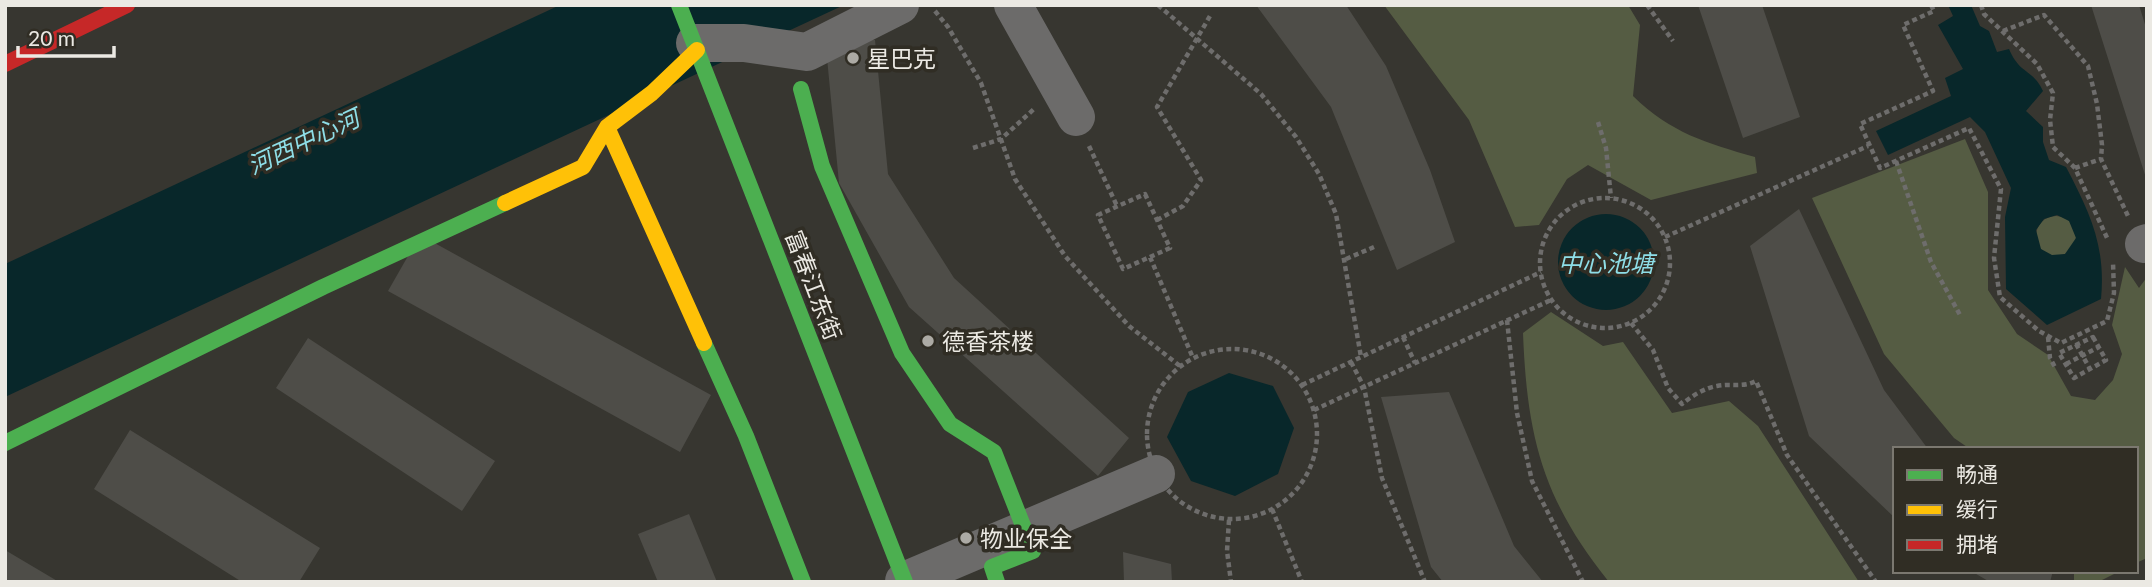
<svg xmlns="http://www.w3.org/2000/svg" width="2152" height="587" font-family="Lato,'Noto Sans SC',sans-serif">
  <rect width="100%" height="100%" fill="#373630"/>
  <!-- green -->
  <path fill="#555c43" d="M1384,5H1628L1640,25L1633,96C1671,133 1706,143 1755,157L1757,173L1651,200L1588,165L1567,179L1539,225L1515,227L1469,120Z
    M1965,139L1988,192V290L2017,334L2048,355L2071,396L2095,400L2113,380L2122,354L2112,325L2125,267L2139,288L2147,277V558L2136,563V449H1970L1954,438L1884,354L1812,198Z
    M2036 236a20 20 0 1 1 40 0a20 20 0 1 1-40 0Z
    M1551,312L1603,346L1623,342L1672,413L1729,401L1758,426L1859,582H1609C1543,500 1527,437 1523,333Z
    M2074,571H2120L2098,582H2074Z"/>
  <!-- water -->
  <path fill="#08272a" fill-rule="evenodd" d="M560,5H844L5,397V264Z
    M1948,5H1971L1980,26L1989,31L1997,52L2009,49C2020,75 2033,69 2043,91L2026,111L2043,127V142L2049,160L2066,167C2090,213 2106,246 2101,299L2047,325L2006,289L2005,217L2011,188L1985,132L1970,117L1888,155L1876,131L1951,96L1945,78L1963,69L1938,25L1953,16ZM2057,215L2069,221L2076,238L2065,254L2052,255L2041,249L2036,230L2044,219Z
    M1558 262a48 48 0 1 1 96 0a48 48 0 1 1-96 0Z
    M1229,373L1273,386L1294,428L1278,474L1235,496L1191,481L1167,437L1188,392Z"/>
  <!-- building -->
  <path fill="#4e4d48" d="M1256,5H1346L1386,66L1430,170L1455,242L1397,270L1331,107Z
    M1698,5H1762L1800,117L1743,138Z
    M2091,5H2139L2147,31V181Z
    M825,37L875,40L888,174L954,278L1129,438L1098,476L909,307L839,183Z
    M1799,209L1884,390L1928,449H1895V518L1809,436L1750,246Z
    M420,235L711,395L680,452L388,291Z
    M308,338L495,461L462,511L276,388Z
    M1449,392L1514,546L1543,582H1443L1431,567L1381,397Z
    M130,430L320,548L299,582H242L94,489Z
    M689,514L717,582H658L638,534Z
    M5,550L59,582H5Z
    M1123,552L1171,564L1172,582H1124Z
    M1971,571H2053L2050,582H1990Z"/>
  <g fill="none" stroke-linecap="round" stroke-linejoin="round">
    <!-- path -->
    <path stroke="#6e6d6c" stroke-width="4.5" stroke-dasharray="5 3.5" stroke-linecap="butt" d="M1158,5L1261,94L1296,137L1319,174L1336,214L1361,357
      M1647,5L1673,41
      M1931,5L1934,11L1903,25L1933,91L1860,124L1880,168L1969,128L2001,189L1994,258L2000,297L2039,331L2061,343L2107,321L2114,293L2113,262
      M1981,5L1984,14L2037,64L2053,93L2050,120L2053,147L2075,168L2108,240
      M935,11L948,27L981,83L1015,179L1065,256L1129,326L1180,366
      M2003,31L2044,15L2088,66L2097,104L2102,145L2101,159L2128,216
      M1598,122L1606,148L1611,198
      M1089,146L1117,206
      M973,148L1001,139L1034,109
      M1896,161L1931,262L1960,315
      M2075,168L2101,159
      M1145,194L1170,248L1123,269L1098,215Z
      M1540 263a65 65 0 1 1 130 0a65 65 0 1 1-130 0Z
      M1157,220L1183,206L1201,180L1157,107L1210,16
      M1665,237L1868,146
      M1150,257L1193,358
      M1346,259L1374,247
      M1507,320L1517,413L1532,481L1583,582
      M1631,323L1653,350L1668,388L1682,404C1692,396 1704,388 1717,386C1731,383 1742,388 1756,381L1787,455L1876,582
      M1403,337L1415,363
      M2048,337L2050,358L2056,369
      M2093,337L2106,360L2074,378L2059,353Z
      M2076,344L2090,369
      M1147 434a85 85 0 1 1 170 0a85 85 0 1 1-170 0Z
      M1351,362L1364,387L1382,478L1425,582
      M2066,364L2099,347
      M1302,385L1541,272
      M1314,410L1551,300
      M1272,509L1302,582
      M1229,520L1227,551L1231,582"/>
    <!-- street -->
    <path stroke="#6c6b6a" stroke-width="38" d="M1013,5L1076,117
      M695,43H744L807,52L900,5
      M2144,244L2147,243
      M904,581L1156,474"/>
    <!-- fast -->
    <path stroke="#4caf50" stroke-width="16" d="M679,5L905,582
      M801,89L822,166L902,353L950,424L994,452L1033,551L992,567L997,582
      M704,343L746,436L803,582
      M5,443L323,287L505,203"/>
    <!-- slow -->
    <path stroke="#ffc107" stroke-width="16" d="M607,127L704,343
      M505,203L583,167L607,127L652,93L697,50"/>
    <!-- jam -->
    <path stroke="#c62828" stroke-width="16" d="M5,64L127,5"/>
  </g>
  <!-- markers -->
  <g fill="#acaaa4" stroke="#302d24" stroke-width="2.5">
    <circle cx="853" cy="58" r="7"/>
    <circle cx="928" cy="341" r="7"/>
    <circle cx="966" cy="538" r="7"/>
  </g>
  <g text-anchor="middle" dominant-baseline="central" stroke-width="7" stroke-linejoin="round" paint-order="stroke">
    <!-- poi labels -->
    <g font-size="23" fill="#ebe9e3" stroke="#302d24" text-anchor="start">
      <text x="867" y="58">星巴克</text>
      <text x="942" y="341">德香茶楼</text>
      <text x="980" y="538">物业保全</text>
    </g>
    <!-- street labels -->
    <g font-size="23" fill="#ebe9e3" stroke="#302d24">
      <text transform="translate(814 285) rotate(69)">富春江东街</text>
    </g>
    <!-- water labels -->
    <g font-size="24" font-style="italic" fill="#8edee7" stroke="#302d24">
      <text transform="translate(303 141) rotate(-25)">河西中心河</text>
      <text x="1606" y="262">中心池塘</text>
    </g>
  </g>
  <!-- border -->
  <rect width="2152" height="587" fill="none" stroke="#ebe9e3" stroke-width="14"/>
  <!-- legend -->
  <rect x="1893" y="447" width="245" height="126" fill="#302d24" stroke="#7b7870" stroke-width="2"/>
  <rect x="1907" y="470" width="35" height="10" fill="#4caf50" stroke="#7b7870" stroke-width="2"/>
  <text x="1956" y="482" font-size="21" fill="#ebe9e3">畅通</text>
  <rect x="1907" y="505" width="35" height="10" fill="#ffc107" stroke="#7b7870" stroke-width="2"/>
  <text x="1956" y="517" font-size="21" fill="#ebe9e3">缓行</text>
  <rect x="1907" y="540" width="35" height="10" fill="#c62828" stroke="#7b7870" stroke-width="2"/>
  <text x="1956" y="552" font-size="21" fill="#ebe9e3">拥堵</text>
  <!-- scale -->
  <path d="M18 46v10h96v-10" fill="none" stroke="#ebe9e3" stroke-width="3.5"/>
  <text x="28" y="46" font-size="21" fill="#ebe9e3" stroke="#302d24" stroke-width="5" paint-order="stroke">20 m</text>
</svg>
